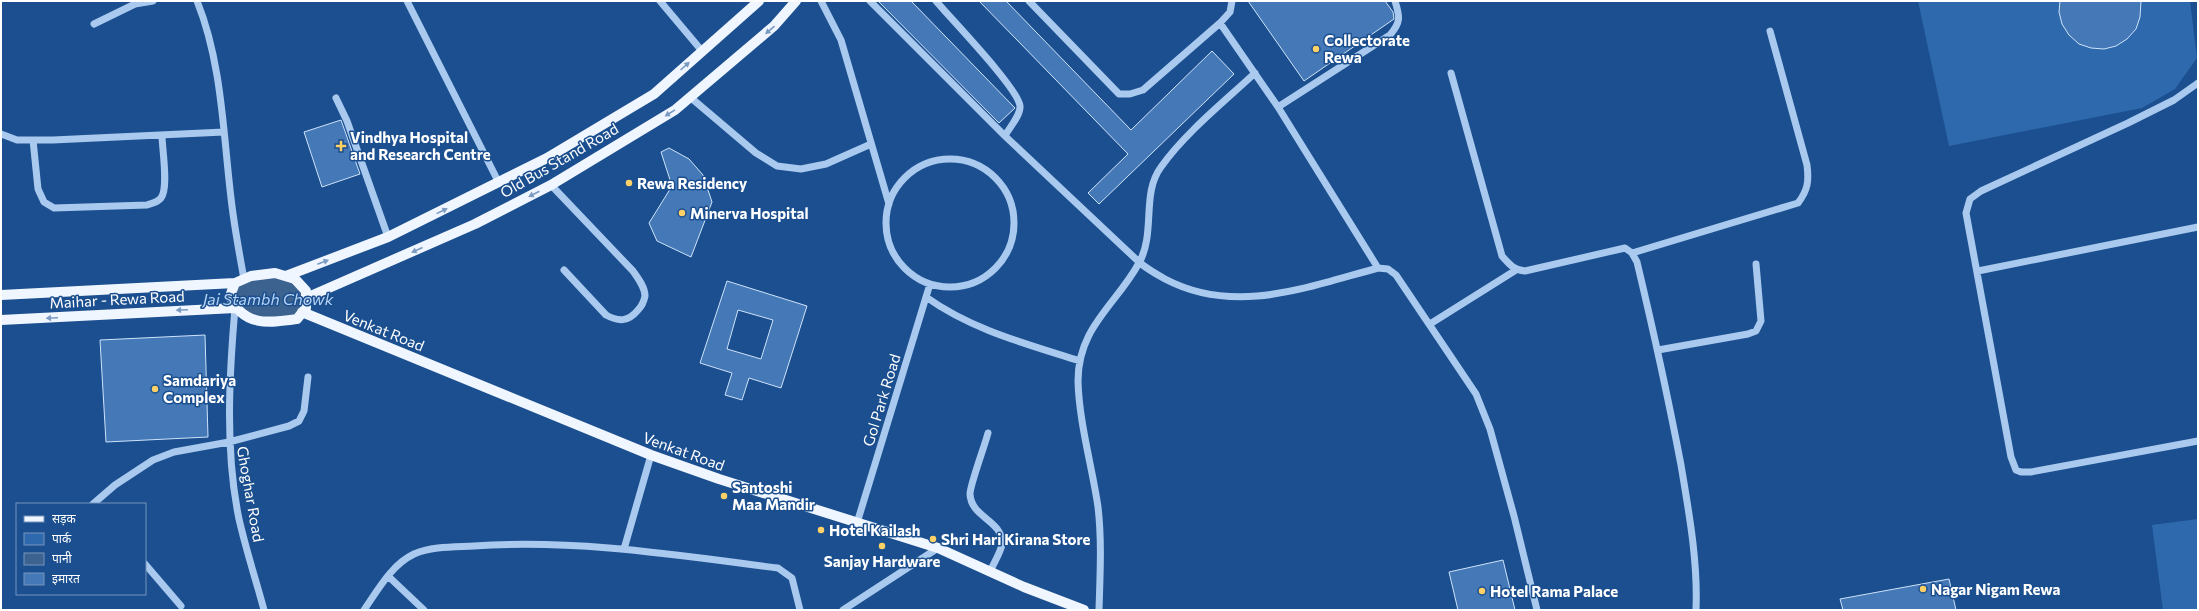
<svg xmlns="http://www.w3.org/2000/svg" width="2199" height="611" font-family="Commissioner,'Noto Sans Devanagari',sans-serif">
  <rect width="100%" height="100%" fill="#1b4f8f"/>
  <!-- green -->
  <path fill="#2e69ad" d="M1918,1H2190L2197,58L2175,89L2142,108L1949,146Z
    M2198,519V610H2163L2152,525Z"/>
  <!-- water -->
  <path fill="#3c6290" stroke="#9cc4f0" d="M275,273L306,291L297,319L271,322L235,308V283Z"/>
  <!-- building -->
  <path fill="#4478b7" stroke="#cfe3fa" fill-rule="evenodd" d="M878,1H911L1015,108L999,123Z
    M979,1H1006L1131,130L1212,51L1234,74L1099,204L1088,193L1128,154Z
    M1248,1H1385L1393,12L1394,19L1304,81Z
    M2060,1H2141L2140,17L2136,29L2127,39L2116,46L2104,49L2091,48L2079,44L2069,35L2062,24L2059,12Z
    M341,120L360,174L322,187L304,132Z
    M669,148L689,159L703,175L712,202L691,257L657,241L649,223L672,186L661,152Z
    M727,281L807,306L781,388L749,378L742,400L725,395L732,373L700,363ZM738,310L773,320L761,359L727,349Z
    M205,335L208,437L106,442L100,340Z
    M1503,560L1515,610H1458L1449,572Z
    M1949,579L1956,610H1843L1840,599Z"/>
  <g fill="none" stroke-linecap="round" stroke-linejoin="round">
    <!-- minor -->
    <path stroke="#a9c9ee" stroke-width="7" d="M197,1C222,63 223,132 231,198C234,225 239,252 244,279
      M407,1L499,183
      M660,1L702,51
      M821,1L841,40L889,204
      M870,1L1005,136L1139,262C1147,269 1156,274 1165,279C1235,316 1307,287 1378,268L1388,269L1396,275L1476,394L1490,429L1514,516L1537,610
      M936,1C951,19 1018,88 1020,106C1021,115 1009,128 1005,136
      M1029,1L1119,94H1130L1143,90L1220,23
      M1232,1L1230,12L1220,23L1278,107L1378,268
      M94,24L135,4L153,1
      M1451,73L1502,256C1510,265 1514,270 1525,271L1625,248L1632,253L1637,262C1653,329 1668,397 1681,465C1689,513 1698,561 1696,610
      M2198,83L2174,100L2128,123L1981,191L1970,199L1966,213L2011,457L2016,470L2021,472H2031L2198,441
      M690,97L756,153L777,166L801,169L826,164L871,144
      M336,98L347,121L388,237
      M1278,107L1390,35C1401,22 1400,17 1395,1
      M1,134L17,140H53L224,132
      M33,140L38,189L44,202L54,208L147,205C152,203 157,203 161,198C169,188 162,149 162,135
      M886 223a64 64 0 1 1 128 0a64 64 0 1 1-128 0Z
      M551,185L633,271C638,278 645,287 645,296C644,301 641,307 638,310C628,322 619,322 606,315L564,270
      M1632,253L1798,203C1808,190 1809,181 1807,165L1770,31
      M1978,271L2198,227
      M926,297C972,330 1027,344 1080,361
      M235,308C229,377 225,452 239,519C246,550 256,580 264,610
      M1430,324L1516,270
      M1658,350L1748,334L1756,331L1761,321L1756,264
      M988,433C985,445 970,485 970,494C971,518 1003,520 1002,544C1001,552 993,564 990,572
      M93,504L115,485L153,460L174,452L229,442L289,426L299,421L304,411L308,377
      M857,523L930,284
      M624,549L651,455
      M145,564L181,606
      M388,576L424,610
      M364,610C378,590 391,565 414,554C432,546 455,547 474,546C576,539 677,555 778,568L792,578L800,610
      M843,610L938,548
      M1099,610C1100,576 1102,541 1098,507C1092,466 1079,422 1078,381C1078,327 1116,305 1139,263C1156,233 1141,194 1161,167C1185,133 1225,101 1255,73"/>
    <!-- major -->
    <path stroke="#f0f6ff" stroke-width="10" d="M275,273L295,279L306,291V308L297,319C269,323 243,327 230,296L235,283L251,276Z
      M286,276L388,237L547,158L654,94L759,1
      M1,295L235,283
      M306,298L475,224L551,185L675,110L774,26L796,1
      M302,312L651,455L719,479L938,548L1024,587L1084,610
      M1,320L235,308"/>
  </g>
  <!-- one-way arrows -->
  <defs><path id="oneway-solid" d="M-6-.8H1V-3.2L6.5 0L1 3.2V.8H-6Z"/></defs>
  <g fill="#7b9ac1">
    <use href="#oneway-solid" transform="translate(770 30) rotate(139)"/>
    <use href="#oneway-solid" transform="translate(685 66) rotate(-42)"/>
    <use href="#oneway-solid" transform="translate(670 113) rotate(148)"/>
    <use href="#oneway-solid" transform="translate(534 194) rotate(153)"/>
    <use href="#oneway-solid" transform="translate(442 211) rotate(-26)"/>
    <use href="#oneway-solid" transform="translate(417 250) rotate(156)"/>
    <use href="#oneway-solid" transform="translate(323 262) rotate(-21)"/>
    <use href="#oneway-solid" transform="translate(182 310) rotate(177)"/>
    <use href="#oneway-solid" transform="translate(52 318) rotate(177)"/>
  </g>
  <!-- markers -->
  <g fill="#ffd166" stroke="#1b4f8f" stroke-width="1.5">
    <circle cx="1316" cy="49" r="4"/>
    <path d="M339 140h4v4h4v4h-4v4h-4v-4h-4v-4h4z"/>
    <circle cx="629" cy="183" r="4"/>
    <circle cx="682" cy="213" r="4"/>
    <circle cx="155" cy="389" r="4"/>
    <circle cx="724" cy="496" r="4"/>
    <circle cx="821" cy="530" r="4"/>
    <circle cx="933" cy="539" r="4"/>
    <circle cx="882" cy="546" r="4"/>
    <circle cx="1923" cy="589" r="4"/>
    <circle cx="1482" cy="591" r="4"/>
  </g>
  <g text-anchor="middle" dominant-baseline="central" stroke-width="3" stroke-linejoin="round" paint-order="stroke">
    <!-- poi labels -->
    <g font-size="15" font-weight="bold" fill="#fff" stroke="#1b4f8f" text-anchor="start">
      <text x="1324" y="40">Collectorate<tspan x="1324" dy="17">Rewa</tspan></text>
      <text x="350" y="137">Vindhya Hospital<tspan x="350" dy="17">and Research Centre</tspan></text>
      <text x="637" y="183">Rewa Residency</text>
      <text x="690" y="213">Minerva Hospital</text>
      <text x="163" y="380">Samdariya<tspan x="163" dy="17">Complex</tspan></text>
      <text x="732" y="487">Santoshi<tspan x="732" dy="17">Maa Mandir</tspan></text>
      <text x="829" y="530">Hotel Kailash</text>
      <text x="941" y="539">Shri Hari Kirana Store</text>
      <text x="882" y="561" text-anchor="middle">Sanjay Hardware</text>
      <text x="1931" y="589">Nagar Nigam Rewa</text>
      <text x="1490" y="591">Hotel Rama Palace</text>
    </g>
    <!-- street labels -->
    <g font-size="15" fill="#fff" stroke="#1b4f8f">
      <text transform="translate(559 160) rotate(-30)">Old Bus Stand Road</text>
      <text transform="translate(117 299) rotate(-3)">Maihar - Rewa Road</text>
      <text transform="translate(384 330) rotate(22)">Venkat Road</text>
      <text transform="translate(881 400) rotate(-73)">Gol Park Road</text>
      <text transform="translate(684 451) rotate(20)">Venkat Road</text>
      <text transform="translate(251 494) rotate(80)">Ghoghar Road</text>
    </g>
    <!-- water labels -->
    <g font-size="16" font-style="italic" fill="#b5d3f5" stroke="#1b4f8f">
      <text x="268" y="298">Jai Stambh Chowk</text>
    </g>
  </g>
  <!-- border -->
  <rect width="2199" height="611" fill="none" stroke="#ffffff" stroke-width="4"/>
  <!-- legend -->
  <rect x="16" y="503" width="130" height="92" fill="#1b4f8f" stroke="#7695bc"/>
  <rect x="24" y="516" width="20" height="6" fill="#f0f6ff" stroke="#7695bc"/>
  <text x="52" y="523" font-size="12" fill="#ffffff">सड़क</text>
  <rect x="24" y="533" width="20" height="12" fill="#2e69ad" stroke="#7695bc"/>
  <text x="52" y="543" font-size="12" fill="#ffffff">पार्क</text>
  <rect x="24" y="553" width="20" height="12" fill="#3c6290" stroke="#7695bc"/>
  <text x="52" y="563" font-size="12" fill="#ffffff">पानी</text>
  <rect x="24" y="573" width="20" height="12" fill="#4478b7" stroke="#7695bc"/>
  <text x="52" y="583" font-size="12" fill="#ffffff">इमारत</text>
</svg>
